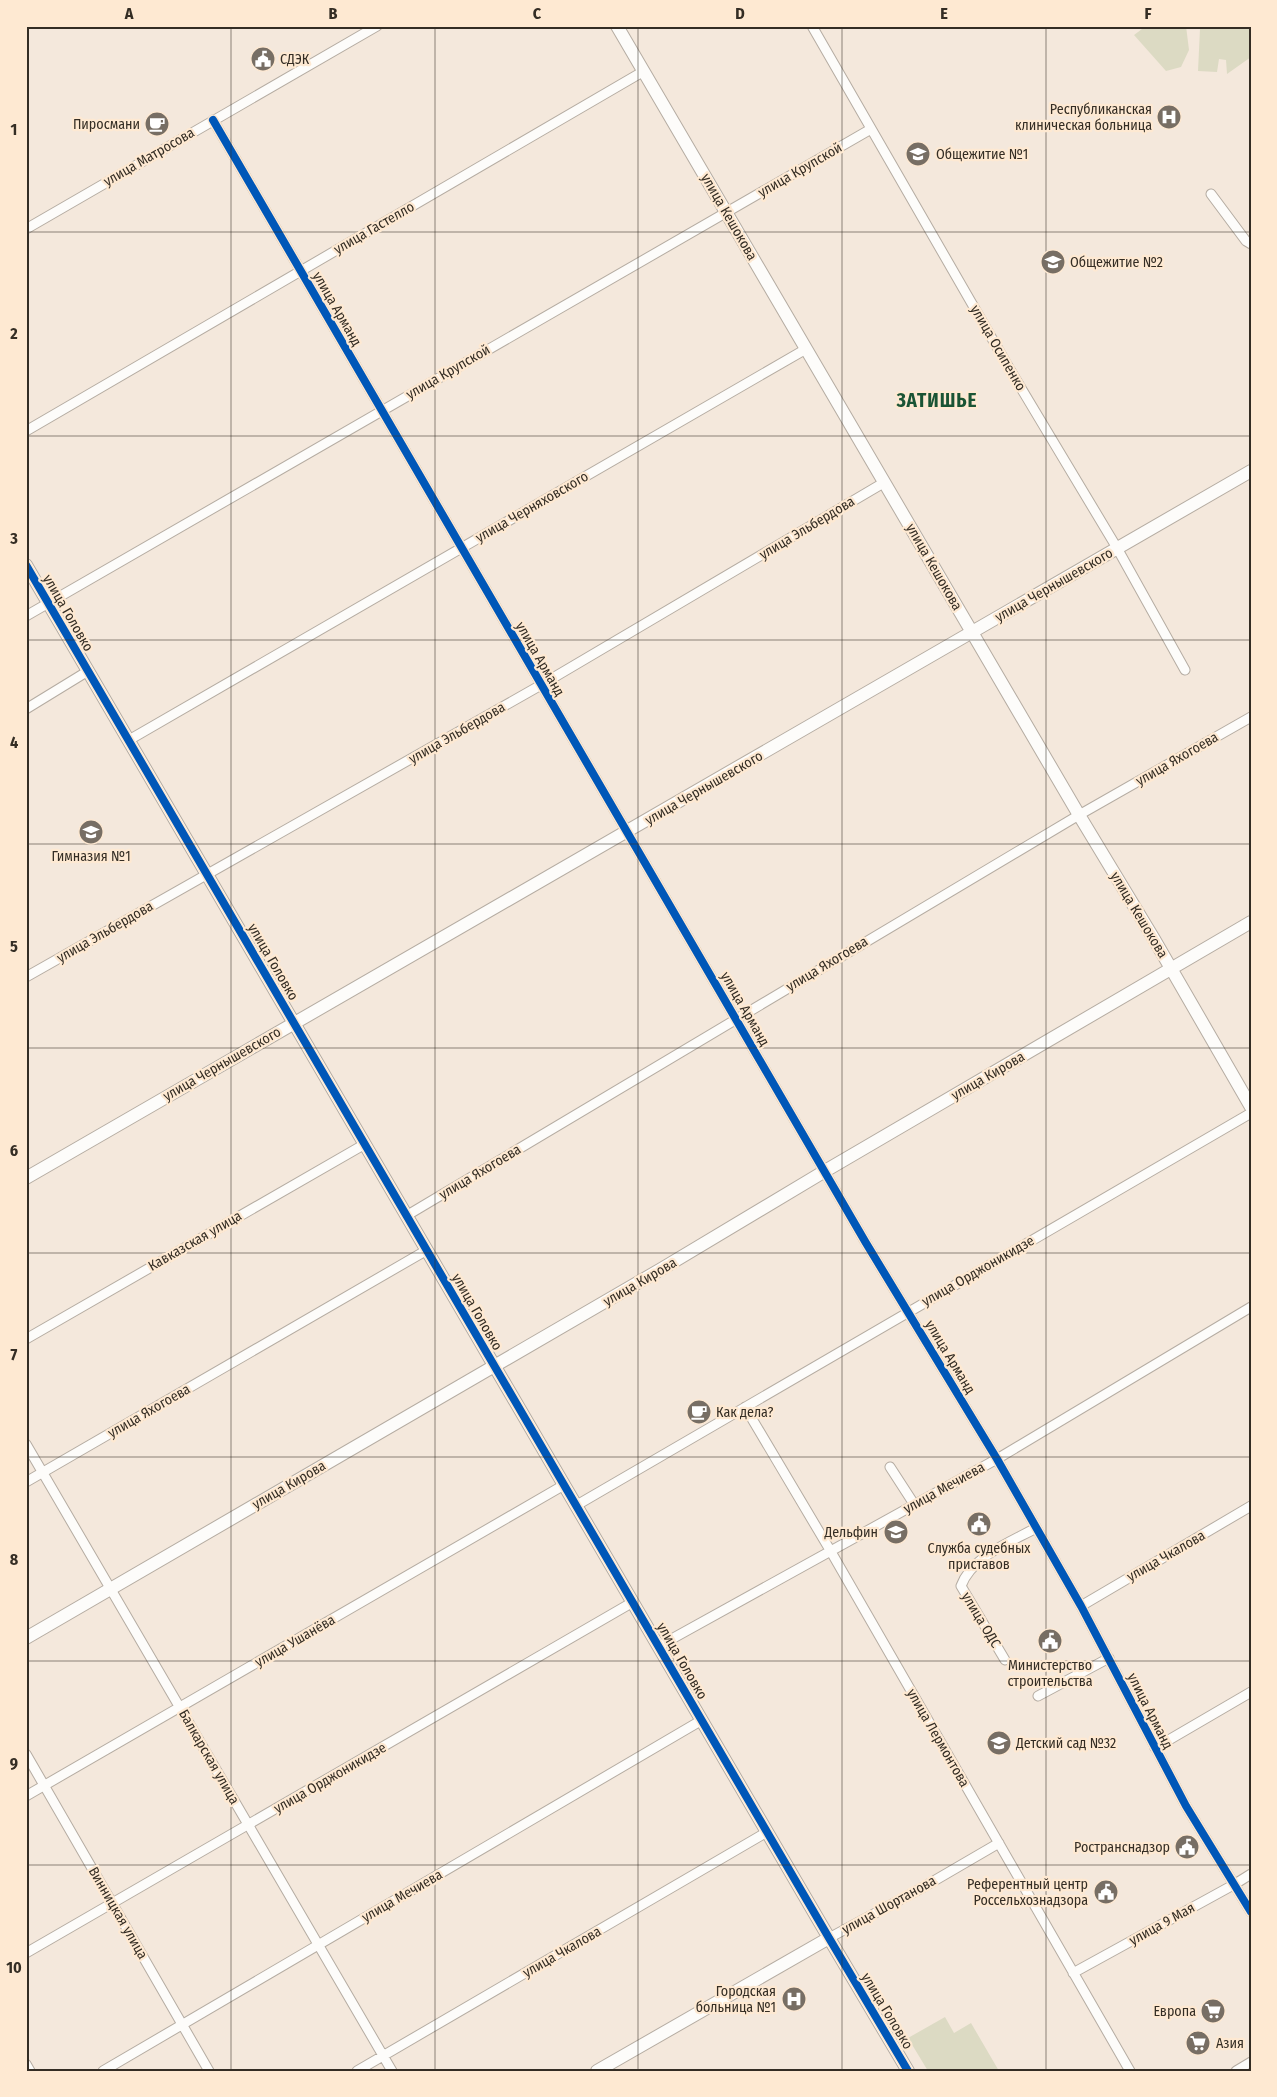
<svg xmlns="http://www.w3.org/2000/svg" width="1277" height="2097" font-family="'Fira Sans Condensed',sans-serif">
  <rect width="100%" height="100%" fill="#f4e8dc"/>
  <!-- green -->
  <path fill="#dcdac3" d="M1146,26H1186L1189,50L1181,67L1166,71L1134,35Z
    M1197,26H1251V57L1227,74L1226,60L1219,59L1217,72L1198,71L1200,29Z
    M945,2017L954,2033L971,2023L999,2071H928L908,2038Z"/>
  <g fill="none" stroke-linecap="round" stroke-linejoin="round">
    <defs>
      <path id="street" d="M812,26L1009,368L1117,548L1185,670
        M213,120L866,1243L997,1459L1081,1606L1186,1806L1251,1912
        M1211,194L1246,241L1251,244
        M26,229L377,26
        M26,431L644,71
        M26,616L871,129
        M26,709L88,671
        M129,740L806,349
        M26,977L541,685L885,482
        M406,1216L1079,815L1251,717
        M26,1339L365,1144
        M745,1407L830,1550L1130,2071
        M26,1444L392,2071
        M890,1467L914,1504
        M26,1482L427,1250
        M577,1505L1251,1113
        M1081,1606L1251,1506
        M659,1646L997,1459L1251,1307
        M1005,1660L961,1586C972,1556 1011,1542 1036,1528
        M1038,1696L1109,1658
        M1155,1748L1251,1692
        M26,1754L209,2071
        M26,1796L564,1485
        M829,1938L920,1889L999,1843
        M26,1953L633,1602
        M1073,1973L1235,1884L1251,1874
        M26,2064L30,2071
        M103,2071L702,1720
        M357,2071L767,1832
        M1236,2071L1251,2062"/>
      <path id="secondary" d="M617,26L1079,815L1154,939L1251,1107
        M26,565L829,1938L908,2071
        M26,1178L1251,471
        M26,1638L663,1268L825,1171L1251,922
        M597,2071L829,1938"/>
    </defs>
    <!-- street casing -->
    <use href="#street" stroke="#b5aca2" stroke-width="11"/>
    <!-- secondary casing -->
    <use href="#secondary" stroke="#b5aca2" stroke-width="14"/>
    <!-- street -->
    <use href="#street" stroke="#fdfcfa" stroke-width="9"/>
    <!-- secondary -->
    <use href="#secondary" stroke="#fdfcfa" stroke-width="12"/>
    <defs>
      <path id="cycleway" d="M213,120L866,1243L997,1459L1081,1606L1186,1806L1251,1912
        M26,565L829,1938L908,2071"/>
    </defs>
    <!-- cycleway casing -->
    <use href="#cycleway" stroke="#fee9d2" stroke-width="11"/>
    <!-- cycleway -->
    <use href="#cycleway" stroke="#0057b8" stroke-width="8"/>
  </g>
  <!-- grid -->
  <path fill="none" stroke="#342d24" stroke-width="1" stroke-opacity="0.55" d="M231,26V2071M435,26V2071M638,26V2071M842,26V2071M1046,26V2071M26,232H1251M26,436H1251M26,640H1251M26,844H1251M26,1048H1251M26,1253H1251M26,1457H1251M26,1661H1251M26,1865H1251"/>
  <!-- icons -->
  <defs>
    <symbol id="civic-disc" viewBox="-11 -11 22 22"><circle r="9.5" fill="#776e64" stroke="#fee9d2"/><path d="M-.6-6.5H3V-4.5H.6V-3L4-1V1h2V6H-6V1h2V-1L-.6-3ZM-1.2 2.5V6h2.4V2.5Z" fill="#fff"/></symbol>
    <symbol id="hospital-disc" viewBox="-11 -11 22 22"><circle r="9.5" fill="#776e64" stroke="#fee9d2"/><path d="M-5-5h3v3.5h4V-5h3V5h-3V1.5h-4V5h-3Z" fill="#fff"/></symbol>
    <symbol id="cafe-disc" viewBox="-11 -11 22 22"><circle r="9.5" fill="#776e64" stroke="#fee9d2"/><path d="M-5.5-4.5H6V0H3Q3 3.5 0 3.5H-2.5Q-5.5 3.5-5.5 0ZM3-3.2v2h1.7v-2ZM-6 4.5H4V6H-6Z" fill="#fff"/></symbol>
    <symbol id="university-disc" viewBox="-11 -11 22 22"><circle r="9.5" fill="#776e64" stroke="#fee9d2"/><path d="M0-5L7-2L0 1L-7-2ZM-4 1L0 2.5L4 1V4Q0 6-4 4Z" fill="#fff"/></symbol>
    <symbol id="school-disc" viewBox="-11 -11 22 22"><circle r="9.5" fill="#776e64" stroke="#fee9d2"/><path d="M0-5L7-2L0 1L-7-2ZM-4 1L0 2.5L4 1V4Q0 6-4 4Z" fill="#fff"/></symbol>
    <symbol id="supermarket-disc" viewBox="-11 -11 22 22"><circle r="9.5" fill="#776e64" stroke="#fee9d2"/><path d="M-6-5.5h2.5l.6 2H6L4.5 2H-2.5L-4.4-4H-6ZM-1.5 3.2a1.3 1.3 0 1 0 .1 0ZM3 3.2a1.3 1.3 0 1 0 .1 0Z" fill="#fff"/></symbol>
  </defs>
  <g fill-rule="evenodd">
    <use href="#civic-disc" x="249" y="45" width="28" height="28"/>
    <use href="#hospital-disc" x="1155" y="103" width="28" height="28"/>
    <use href="#cafe-disc" x="143" y="110" width="28" height="28"/>
    <use href="#university-disc" x="904" y="140" width="28" height="28"/>
    <use href="#university-disc" x="1039" y="248" width="28" height="28"/>
    <use href="#school-disc" x="77" y="818" width="28" height="28"/>
    <use href="#cafe-disc" x="685" y="1398" width="28" height="28"/>
    <use href="#civic-disc" x="965" y="1510" width="28" height="28"/>
    <use href="#school-disc" x="882" y="1518" width="28" height="28"/>
    <use href="#civic-disc" x="1036" y="1627" width="28" height="28"/>
    <use href="#school-disc" x="985" y="1729" width="28" height="28"/>
    <use href="#civic-disc" x="1173" y="1833" width="28" height="28"/>
    <use href="#civic-disc" x="1092" y="1878" width="28" height="28"/>
    <use href="#hospital-disc" x="780" y="1985" width="28" height="28"/>
    <use href="#supermarket-disc" x="1199" y="1997" width="28" height="28"/>
    <use href="#supermarket-disc" x="1184" y="2029" width="28" height="28"/>
  </g>
  <g text-anchor="middle" dominant-baseline="central" stroke-width="4.5" stroke-linejoin="round" paint-order="stroke">
    <!-- poi labels -->
    <g font-size="14" fill="#342d24" stroke="#fee9d2" text-anchor="end">
      <text x="280" y="59" text-anchor="start">СДЭК</text>
      <text x="1152" y="109">Республиканская<tspan x="1152" dy="16">клиническая больница</tspan></text>
      <text x="140" y="124">Пиросмани</text>
      <text x="936" y="154" text-anchor="start">Общежитие №1</text>
      <text x="1070" y="262" text-anchor="start">Общежитие №2</text>
      <text x="91" y="856" text-anchor="middle">Гимназия №1</text>
      <text x="716" y="1412" text-anchor="start">Как дела?</text>
      <text x="878" y="1532">Дельфин</text>
      <text x="979" y="1548" text-anchor="middle">Служба судебных<tspan x="979" dy="16">приставов</tspan></text>
      <text x="1050" y="1665" text-anchor="middle">Министерство<tspan x="1050" dy="16">строительства</tspan></text>
      <text x="1016" y="1743" text-anchor="start">Детский сад №32</text>
      <text x="1170" y="1847">Ространснадзор</text>
      <text x="1088" y="1884">Референтный центр<tspan x="1088" dy="16">Россельхознадзора</tspan></text>
      <text x="776" y="1991">Городская<tspan x="776" dy="16">больница №1</tspan></text>
      <text x="1196" y="2011">Европа</text>
      <text x="1216" y="2043" text-anchor="start">Азия</text>
    </g>
    <!-- street labels -->
    <g font-size="14" fill="#342d24" stroke="#fee9d2">
      <text transform="translate(149 157) rotate(-30)">улица Матросова</text>
      <text transform="translate(800 170) rotate(-30)">улица Крупской</text>
      <text transform="translate(729 217) rotate(60)">улица Кешокова</text>
      <text transform="translate(374 228) rotate(-30)">улица Гастелло</text>
      <text transform="translate(337 309) rotate(60)">улица Арманд</text>
      <text transform="translate(998 348) rotate(60)">улица Осипенко</text>
      <text transform="translate(448 372) rotate(-30)">улица Крупской</text>
      <text transform="translate(532 507) rotate(-30)">улица Черняховского</text>
      <text transform="translate(807 528) rotate(-31)">улица Эльбердова</text>
      <text transform="translate(934 567) rotate(60)">улица Кешокова</text>
      <text transform="translate(1054 585) rotate(-30)">улица Чернышевского</text>
      <text transform="translate(68 613) rotate(60)">улица Головко</text>
      <text transform="translate(540 659) rotate(60)">улица Арманд</text>
      <text transform="translate(457 733) rotate(-30)">улица Эльбердова</text>
      <text transform="translate(1177 759) rotate(-30)">улица Яхогоева</text>
      <text transform="translate(704 788) rotate(-30)">улица Чернышевского</text>
      <text transform="translate(1139 915) rotate(59)">улица Кешокова</text>
      <text transform="translate(105 932) rotate(-30)">улица Эльбердова</text>
      <text transform="translate(273 962) rotate(60)">улица Головко</text>
      <text transform="translate(827 964) rotate(-31)">улица Яхогоева</text>
      <text transform="translate(745 1009) rotate(60)">улица Арманд</text>
      <text transform="translate(222 1064) rotate(-30)">улица Чернышевского</text>
      <text transform="translate(988 1076) rotate(-30)">улица Кирова</text>
      <text transform="translate(480 1172) rotate(-31)">улица Яхогоева</text>
      <text transform="translate(195 1241) rotate(-30)">Кавказская улица</text>
      <text transform="translate(978 1271) rotate(-30)">улица Орджоникидзе</text>
      <text transform="translate(640 1282) rotate(-30)">улица Кирова</text>
      <text transform="translate(477 1312) rotate(60)">улица Головко</text>
      <text transform="translate(950 1357) rotate(59)">улица Арманд</text>
      <text transform="translate(149 1411) rotate(-30)">улица Яхогоева</text>
      <text transform="translate(289 1485) rotate(-30)">улица Кирова</text>
      <text transform="translate(944 1488) rotate(-29)">улица Мечиева</text>
      <text transform="translate(1166 1556) rotate(-30)">улица Чкалова</text>
      <text transform="translate(981 1620) rotate(59)">улица ОДС</text>
      <text transform="translate(295 1641) rotate(-30)">улица Ушанёва</text>
      <text transform="translate(682 1661) rotate(60)">улица Головко</text>
      <text transform="translate(1150 1711) rotate(63)">улица Арманд</text>
      <text transform="translate(938 1738) rotate(60)">улица Лермонтова</text>
      <text transform="translate(209 1757) rotate(60)">Балкарская улица</text>
      <text transform="translate(330 1778) rotate(-30)">улица Орджоникидзе</text>
      <text transform="translate(402 1896) rotate(-30)">улица Мечиева</text>
      <text transform="translate(889 1905) rotate(-29)">улица Шортанова</text>
      <text transform="translate(118 1913) rotate(60)">Винницкая улица</text>
      <text transform="translate(1162 1924) rotate(-29)">улица 9 Мая</text>
      <text transform="translate(562 1952) rotate(-30)">улица Чкалова</text>
      <text transform="translate(887 2011) rotate(59)">улица Головко</text>
    </g>
    <!-- district labels -->
    <g font-size="19" font-weight="bold" letter-spacing="1" fill="#1b5434" stroke="#fee9d2">
      <text x="937" y="400">ЗАТИШЬЕ</text>
    </g>
  </g>
  <!-- border -->
  <rect width="1277" height="2097" fill="none" stroke="#fee9d2" stroke-width="55"/>
  <rect x="28" y="28" width="1222" height="2042" fill="none" stroke="#342d24" stroke-width="2"/>
  <g font-size="16" text-anchor="middle" font-weight="bold" fill="#342d24">
    <text x="129" y="19">A</text>
    <text x="333" y="19">B</text>
    <text x="537" y="19">C</text>
    <text x="740" y="19">D</text>
    <text x="944" y="19">E</text>
    <text x="1148" y="19">F</text>
    <text x="14" y="135">1</text>
    <text x="14" y="339">2</text>
    <text x="14" y="544">3</text>
    <text x="14" y="748">4</text>
    <text x="14" y="952">5</text>
    <text x="14" y="1156">6</text>
    <text x="14" y="1360">7</text>
    <text x="14" y="1565">8</text>
    <text x="14" y="1769">9</text>
    <text x="14" y="1973">10</text>
  </g>
</svg>
